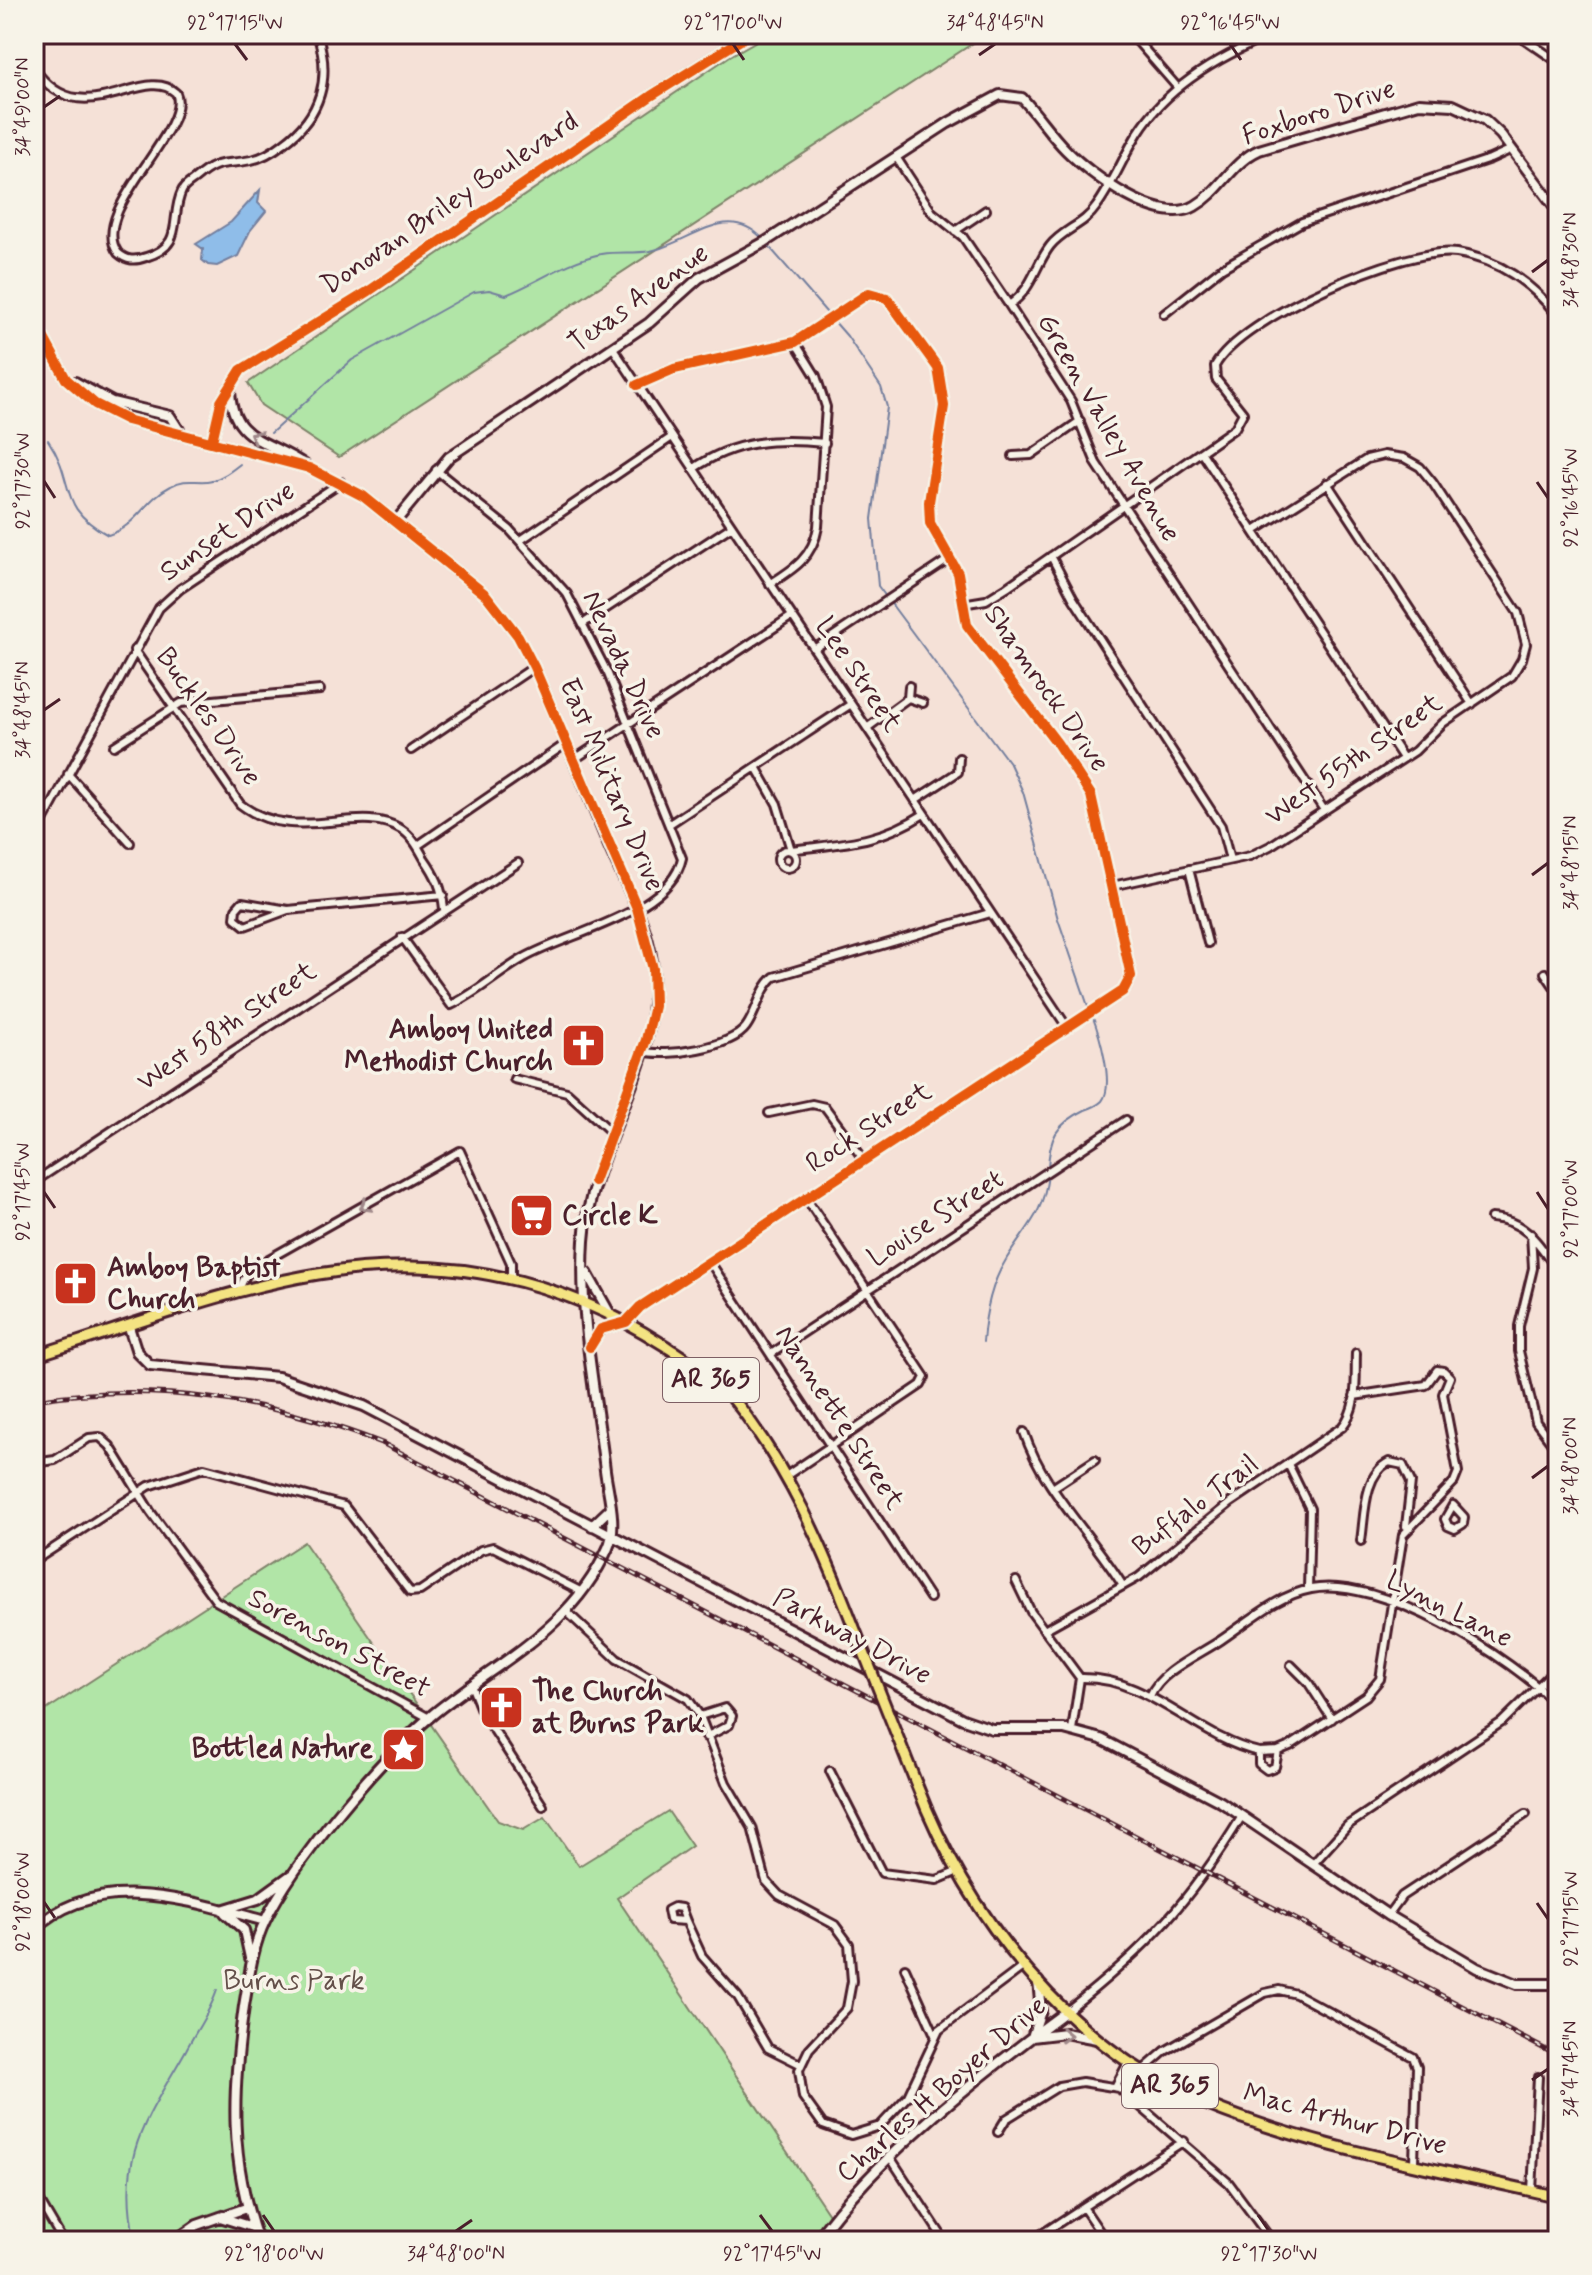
<svg xmlns="http://www.w3.org/2000/svg" width="1592" height="2275" font-family="Mynerve,sans-serif">
  <rect width="100%" height="100%" fill="#f5e1d7"/>
  <filter id="ink" filterUnits="userSpaceOnUse"><feTurbulence type="fractalNoise" baseFrequency=".0125" numOctaves="2"/><feDisplacementMap in="SourceGraphic" scale="16" xChannelSelector="R" yChannelSelector="G"/><feConvolveMatrix kernelMatrix="1 2 1 2 8 2 1 2 1" color-interpolation-filters="sRGB"/></filter>
  <g filter="url(#ink)">
    <!-- built -->
    <path fill="#f4d4cb" d="M1541,2141L1558,2144V2189L1540,2185Z"/>
    <!-- green -->
    <path fill="#b1e5a7" stroke="#7e8269" stroke-width="2" d="M769,34H987L339,457L261,405L248,383L730,56Z
      M304,1542L498,1821L523,1830L545,1817L579,1866L668,1811L692,1846L617,1898L847,2241H34V1718Z"/>
    <!-- water -->
    <path fill="#8fbde9" stroke="#737e9d" stroke-width="2" d="M260,190L258,203L266,211L250,231L238,256L217,266L208,265L202,260L203,249L196,244L231,222Z"/>
    <g fill="none" stroke-linecap="round" stroke-linejoin="round">
      <!-- stream -->
      <path stroke="#737e9d" stroke-width="2" d="M766,243L847,336L881,387L887,407L872,519L878,586L1010,764L1023,792L1058,919L1089,1009
        M271,433L352,360L474,292L489,290L506,295C538,282 567,261 601,254C618,251 635,254 650,251C689,244 726,201 762,238
        M48,440C77,483 55,506 108,535C137,526 145,499 171,486C185,478 193,482 207,481C220,480 231,471 240,464
        M1048,1169C1049,1138 1056,1124 1085,1110C1091,1108 1097,1106 1102,1101C1115,1085 1099,1033 1092,1015
        M983,1342C985,1314 991,1283 1007,1258C1027,1226 1043,1215 1048,1175
        M135,2241C116,2155 146,2121 186,2050C197,2029 210,2012 217,1990"/>
      <defs>
        <path id="street" d="M1131,34L1178,88
          M1517,34L1558,62
          M34,68C81,138 143,62 176,93C193,129 87,211 118,253C127,261 135,261 146,257C186,245 169,218 182,191C184,186 191,182 195,179C219,158 224,166 251,160C263,158 275,150 284,143C321,116 332,77 317,34
          M896,157L932,212L963,237L1009,305L1071,401L1096,463L1324,810
          M955,231L986,210
          M1009,305C1033,289 1034,267 1050,246C1062,230 1084,225 1096,207C1113,184 1123,157 1138,133C1168,85 1224,54 1275,34
          M1164,314L1222,268L1302,222L1490,159L1512,149
          M613,348L1067,1027
          M1202,453L1403,758
          M1013,456L1031,455L1080,421
          M693,469C735,440 776,438 825,443
          M1327,483L1472,704
          M521,540L672,437
          M1051,556L1073,598L1221,826L1230,860
          M770,584C794,569 813,557 818,527L826,407L816,376L795,342
          M962,604L986,600L1007,587L1235,428L1243,413L1216,379L1215,366C1241,318 1404,246 1457,253C1500,260 1531,283 1558,316
          M584,623L732,526
          M814,649L949,559
          M134,650L240,804C296,847 359,802 401,829C412,836 418,847 424,858C436,875 442,888 444,909
          M908,698L923,703
          M867,728L908,698L909,686
          M114,746L181,703L320,690
          M411,750L534,667
          M575,759L792,616
          M756,767L777,804L791,850C843,843 879,843 924,814
          M68,774L130,843
          M915,800L958,772L959,758
          M671,823L851,704
          M34,838L159,608L180,589L341,482
          M417,846L567,743
          M778 859a9 9 0 1 1 18 0a9 9 0 1 1-18 0Z
          M1189,869L1208,943
          M1112,886L1250,856L1270,846L1415,751L1443,723L1512,676L1522,659L1526,644L1518,613L1433,483L1420,467L1404,458L1384,455L1367,459L1254,531
          M242,902L288,910L245,926L235,918L236,909Z
          M288,910L443,895
          M402,937L451,1005C477,993 499,972 524,958C567,933 671,913 682,858L608,674L567,594L509,529L436,470
          M1545,973L1558,992
          M643,1051C665,1058 732,1047 746,1027C757,1012 760,989 774,977L990,913
          M514,1079L567,1092L611,1132
          M769,1113L812,1104L825,1107L864,1160
          M34,1182L518,863
          M1491,1218C1526,1220 1540,1245 1558,1271
          M1531,1234L1533,1268L1519,1326V1351L1536,1422L1558,1451
          M710,1262L930,1598
          M238,1291L246,1275L258,1265L460,1151L511,1263V1277
          M626,1322L640,1307L1123,991L1131,976L1091,795L1057,743L967,625L958,573L930,523L929,502L944,406L938,368L887,298L869,293L795,342L674,369L637,385
          M771,1354L1126,1120
          M1354,1396L1426,1385
          M1024,1432C1043,1490 1092,1535 1123,1586
          M34,1463L55,1460L89,1438L100,1437L110,1446L150,1511L216,1601L429,1718
          M1288,1464L1310,1509L1308,1589
          M786,1476L921,1385L925,1377L806,1198
          M1054,1487L1095,1460
          M1453,1505L1464,1517L1463,1524L1455,1529L1448,1526L1445,1519Z
          M1361,1541C1365,1516 1363,1475 1389,1462L1403,1465L1411,1482L1406,1526
          M34,1561L149,1486L204,1468L344,1506L410,1592L420,1591L481,1550L493,1547L582,1592
          M1016,1581L1031,1612L1080,1678L1072,1730
          M567,1612L617,1659L688,1699L700,1716L726,1783L752,1827L766,1881L779,1895L835,1925L849,1944L852,1981L847,2008L809,2049L799,2070L803,2097L823,2125L851,2135L880,2126L908,2096L939,2030L1024,1966
          M1044,1630L1139,1577L1230,1503L1342,1427C1359,1407 1355,1378 1356,1353
          M1291,1665L1308,1682L1332,1719
          M1080,1678C1149,1676 1196,1738 1259,1752L1278,1751L1290,1746L1366,1696L1380,1679L1403,1535L1454,1482L1458,1472L1443,1394L1450,1377L1444,1371L1437,1370L1426,1385
          M471,1685L481,1710L543,1806
          M1150,1696C1160,1671 1199,1655 1221,1640C1248,1622 1278,1595 1311,1589C1379,1575 1512,1657 1558,1706
          M700,1716L725,1708L732,1716L729,1725L706,1737
          M1259,1752V1764L1267,1770L1275,1767L1278,1751
          M830,1771L882,1873L937,1880L956,1872
          M1313,1864L1348,1825L1502,1722L1558,1667
          M674,1907L681,1908L686,1921L670,1920L668,1910Z
          M1388,1915L1402,1896L1526,1814
          M686,1921L702,1956L738,1997L768,2048L800,2064
          M905,1968L935,2035
          M1068,2010C1148,1947 1189,1903 1242,1816
          M1143,2070L1165,2051L1265,1993L1279,1990L1296,1994L1413,2057L1417,2067L1414,2162
          M1115,2087L1129,2061
          M998,2132L1006,2119L1059,2086L1082,2082L1119,2088L1229,2183L1272,2241
          M890,2157L945,2241
          M1532,2191L1538,2077
          M39,2200L63,2241
          M1083,2207L1106,2241
          M1031,2241L1184,2141"/>
        <path id="secondary" d="M34,320L66,379L95,404L127,420L309,468L363,496L486,595L518,636L534,667C560,726 584,786 609,846C625,884 646,920 652,961C667,1057 590,1145 584,1241C579,1317 596,1395 605,1470C608,1493 618,1526 608,1548C571,1631 497,1661 431,1716C380,1759 294,1861 265,1921C252,1948 249,1978 244,2006C232,2092 229,2158 258,2241
          M75,382L112,402L170,416L181,433
          M230,387C230,441 267,439 305,465
          M212,441L221,402L241,370L369,291L651,96L750,34
          M396,521L449,457L649,323L699,278L765,242L948,123L1000,95L1022,98C1038,115 1050,134 1066,150C1091,175 1160,227 1195,206C1220,192 1232,162 1259,150L1419,103L1453,105L1485,120L1501,135L1558,211
          M587,1273L610,1314
          M129,1327L137,1352L150,1365L278,1377L364,1406L963,1719L992,1729H1064L1101,1739L1221,1802L1388,1915L1477,1968L1517,1984H1558
          M590,1347L601,1329L626,1322
          M592,1526L610,1509
          M222,1910L258,1899L291,1875
          M225,1913L244,1930L250,1958
          M34,1930C97,1869 190,1901 265,1921
          M1033,2034L1041,2011L1038,1981
          M1032,2037L1065,2033L1097,2039
          M220,2217L252,2227
          M174,2241L197,2225L246,2208
          M816,2241C876,2156 984,2072 1068,2010"/>
        <path id="primary" d="M34,1356C125,1328 225,1289 318,1274C443,1253 558,1277 664,1345C688,1361 717,1378 735,1401C788,1468 822,1545 853,1625
          M916,1783C968,1918 1069,2047 1206,2104C1317,2150 1442,2169 1558,2197"/>
      </defs>
      <!-- street casing -->
      <use href="#street" stroke="#4a1f2b" stroke-width="12"/>
      <!-- secondary casing -->
      <use href="#secondary" stroke="#4a1f2b" stroke-width="14"/>
      <!-- primary casing -->
      <use href="#primary" stroke="#4a1f2b" stroke-width="15"/>
      <!-- street -->
      <use href="#street" stroke="#f7f3e8" stroke-width="6"/>
      <!-- secondary -->
      <use href="#secondary" stroke="#f7f3e8" stroke-width="8"/>
      <!-- primary -->
      <use href="#primary" stroke="#f4e382" stroke-width="9"/>
      <defs>
        <path id="rail" d="M34,1400C155,1381 268,1399 382,1443L1558,2056"/>
      </defs>
      <!-- rail casing -->
      <use href="#rail" stroke="#4a1f2b" stroke-width="5"/>
      <!-- rail -->
      <use href="#rail" stroke="#f7f3e8" stroke-width="2" stroke-dasharray="6" stroke-linecap="butt"/>
      <defs>
        <path id="primary-bridge" d="M853,1625L916,1783"/>
      </defs>
      <!-- primary-bridge casing -->
      <use href="#primary-bridge" stroke="#4a1f2b" stroke-width="15" stroke-linecap="butt"/>
      <!-- primary-bridge -->
      <use href="#primary-bridge" stroke="#f4e382" stroke-width="9"/>
      <defs>
        <path id="cycleway" d="M34,320L66,379L95,404L127,420L309,468L363,496L486,595L518,636L534,667L637,908L653,969L654,1006L646,1040L594,1181
          M212,441L221,402L241,370L369,291L651,96L750,34
          M590,1347L601,1329L626,1322L640,1307L1123,991L1131,976L1091,795L1057,743L967,625L958,573L930,523L929,502L944,406L938,368L887,298L869,293L795,342L674,369L637,385"/>
      </defs>
      <!-- cycleway casing -->
      <use href="#cycleway" stroke="#f7f3e8" stroke-width="15"/>
      <!-- cycleway -->
      <use href="#cycleway" stroke="#e8590c" stroke-width="10"/>
    </g>
    <!-- one-way arrows -->
    <defs><path id="oneway-chevron" d="M-2-3.5L2.5 0L-2 3.5" fill="none" stroke-width="1.6" stroke-linecap="round" stroke-linejoin="round" transform="scale(2)"/></defs>
    <g stroke="#a0898a">
      <use href="#oneway-chevron" transform="translate(255 436) rotate(-151)"/>
      <use href="#oneway-chevron" transform="translate(365 1206) rotate(151)"/>
      <use href="#oneway-chevron" transform="translate(1066 2035) rotate(2)"/>
    </g>
  </g>
  <!-- ticks -->
  <path fill="none" stroke="#4a1f2b" stroke-width="3" d="M235,44L247,60M733,44L744,60M1230,44L1241,60M979,55L995,44M44,107L60,96M1532,272L1548,260M44,481L55,498M1537,482L1548,498M44,710L60,699M1532,875L1548,863M44,1192L55,1208M1537,1192L1548,1209M1532,1478L1548,1466M44,1902L55,1918M1537,1903L1548,1919M1532,2080L1548,2069M263,2215L274,2231M760,2215L772,2231M1258,2215L1269,2231M456,2231L472,2220"/>
  <!-- icons -->
  <defs>
    <symbol id="church-square" viewBox="-11 -11 22 22"><rect x="-9" y="-9" width="18" height="18" rx="4" fill="#c8321e" stroke="#f7f3e8"/><path d="M-1.2-6h2.4v3.5h3.3v2.4h-3.3V6h-2.4V-.1h-3.3v-2.4h3.3Z" fill="#fff"/></symbol>
    <symbol id="supermarket-square" viewBox="-11 -11 22 22"><rect x="-9" y="-9" width="18" height="18" rx="4" fill="#c8321e" stroke="#f7f3e8"/><path d="M-6-5.5h2.5l.6 2H6L4.5 2H-2.5L-4.4-4H-6ZM-1.5 3.2a1.3 1.3 0 1 0 .1 0ZM3 3.2a1.3 1.3 0 1 0 .1 0Z" fill="#fff"/></symbol>
    <symbol id="sight-square" viewBox="-11 -11 22 22"><rect x="-9" y="-9" width="18" height="18" rx="4" fill="#c8321e" stroke="#f7f3e8"/><path d="M0-6L1.8-2.2L6-1.7L2.9 1.2L3.7 5.4L0 3.3L-3.7 5.4L-2.9 1.2L-6-1.7L-1.8-2.2Z" fill="#fff"/></symbol>
  </defs>
  <g fill-rule="evenodd">
    <use href="#church-square" x="558" y="1020" width="51" height="51"/>
    <use href="#supermarket-square" x="506" y="1190" width="51" height="51"/>
    <use href="#church-square" x="50" y="1258" width="51" height="51"/>
    <use href="#church-square" x="476" y="1682" width="51" height="51"/>
    <use href="#sight-square" x="378" y="1724" width="51" height="51"/>
  </g>
  <g text-anchor="middle" dominant-baseline="central" stroke-width="7" stroke-linejoin="round" paint-order="stroke">
    <!-- shield labels -->
    <g fill="#f7f3e8" stroke="#7e5f64" stroke-width="2">
      <rect x="663" y="1358" width="96" height="44" rx="6"/>
      <rect x="1122" y="2064" width="96" height="44" rx="6"/>
    </g>
    <g font-size="26" font-weight="bold" fill="#4a1f2b">
      <text x="711" y="1380">AR 365</text>
      <text x="1170" y="2086">AR 365</text>
    </g>
    <!-- street labels -->
    <g font-size="28" fill="#4a1f2b" stroke="#f7f3e8">
      <text transform="translate(1319 113) rotate(-18)">Foxboro Drive</text>
      <text transform="translate(450 204) rotate(-34)">Donovan Briley Boulevard</text>
      <text transform="translate(639 299) rotate(-36)">Texas Avenue</text>
      <text transform="translate(1108 428) rotate(60)">Green Valley Avenue</text>
      <text transform="translate(228 532) rotate(-34)">Sunset Drive</text>
      <text transform="translate(623 665) rotate(65)">Nevada Drive</text>
      <text transform="translate(858 675) rotate(56)">Lee Street</text>
      <text transform="translate(1046 689) rotate(55)">Shamrock Drive</text>
      <text transform="translate(208 717) rotate(55)">Buckles Drive</text>
      <text transform="translate(1354 760) rotate(-35)">West 55th Street</text>
      <text transform="translate(611 785) rotate(67)">East Military Drive</text>
      <text transform="translate(227 1027) rotate(-34)">West 58th Street</text>
      <text transform="translate(869 1128) rotate(-33)">Rock Street</text>
      <text transform="translate(936 1219) rotate(-33)">Louise Street</text>
      <text transform="translate(839 1418) rotate(57)">Nannette Street</text>
      <text transform="translate(1196 1506) rotate(-37)">Buffalo Trail</text>
      <text transform="translate(1449 1610) rotate(27)">Lynn Lane</text>
      <text transform="translate(852 1637) rotate(28)">Parkway Drive</text>
      <text transform="translate(339 1644) rotate(28)">Sorenson Street</text>
      <text transform="translate(942 2090) rotate(-41)">Charles H Boyer Drive</text>
      <text transform="translate(1345 2120) rotate(15)">Mac Arthur Drive</text>
    </g>
    <!-- poi labels -->
    <g font-size="28" font-weight="bold" fill="#4a1f2b" stroke="#f7f3e8" text-anchor="start">
      <text x="553" y="1030" text-anchor="end">Amboy United<tspan x="553" dy="32">Methodist Church</tspan></text>
      <text x="562" y="1216">Circle K</text>
      <text x="107" y="1268">Amboy Baptist<tspan x="107" dy="32">Church</tspan></text>
      <text x="532" y="1692">The Church<tspan x="532" dy="32">at Burns Park</tspan></text>
      <text x="373" y="1749" text-anchor="end">Bottled Nature</text>
    </g>
    <!-- park labels -->
    <g font-size="28" fill="#64504a" stroke="#f7f3e8">
      <text x="294" y="1981">Burns Park</text>
    </g>
  </g>
  <!-- margin -->
  <rect width="1592" height="2275" fill="none" stroke="#f7f3e8" stroke-width="88"/>
  <rect x="44" y="44" width="1504" height="2187" fill="none" stroke="#4a1f2b" stroke-width="3"/>
  <g font-size="20" text-anchor="middle" fill="#4a1f2b">
    <text x="235" y="29">92°17'15"W</text>
    <text x="733" y="29">92°17'00"W</text>
    <text x="995" y="29">34°48'45"N</text>
    <text x="1230" y="29">92°16'45"W</text>
    <text transform="translate(22 107) rotate(-90)" y="7">34°49'00"N</text>
    <text transform="translate(1570 260) rotate(-90)" y="7">34°48'30"N</text>
    <text transform="translate(22 481) rotate(-90)" y="7">92°17'30"W</text>
    <text transform="translate(1570 498) rotate(-90)" y="7">92°16'45"W</text>
    <text transform="translate(22 710) rotate(-90)" y="7">34°48'45"N</text>
    <text transform="translate(1570 863) rotate(-90)" y="7">34°48'15"N</text>
    <text transform="translate(22 1192) rotate(-90)" y="7">92°17'45"W</text>
    <text transform="translate(1570 1209) rotate(-90)" y="7">92°17'00"W</text>
    <text transform="translate(1570 1466) rotate(-90)" y="7">34°48'00"N</text>
    <text transform="translate(22 1902) rotate(-90)" y="7">92°18'00"W</text>
    <text transform="translate(1570 1919) rotate(-90)" y="7">92°17'15"W</text>
    <text transform="translate(1570 2069) rotate(-90)" y="7">34°47'45"N</text>
    <text x="274" y="2260">92°18'00"W</text>
    <text x="456" y="2260">34°48'00"N</text>
    <text x="772" y="2260">92°17'45"W</text>
    <text x="1269" y="2260">92°17'30"W</text>
  </g>
</svg>
